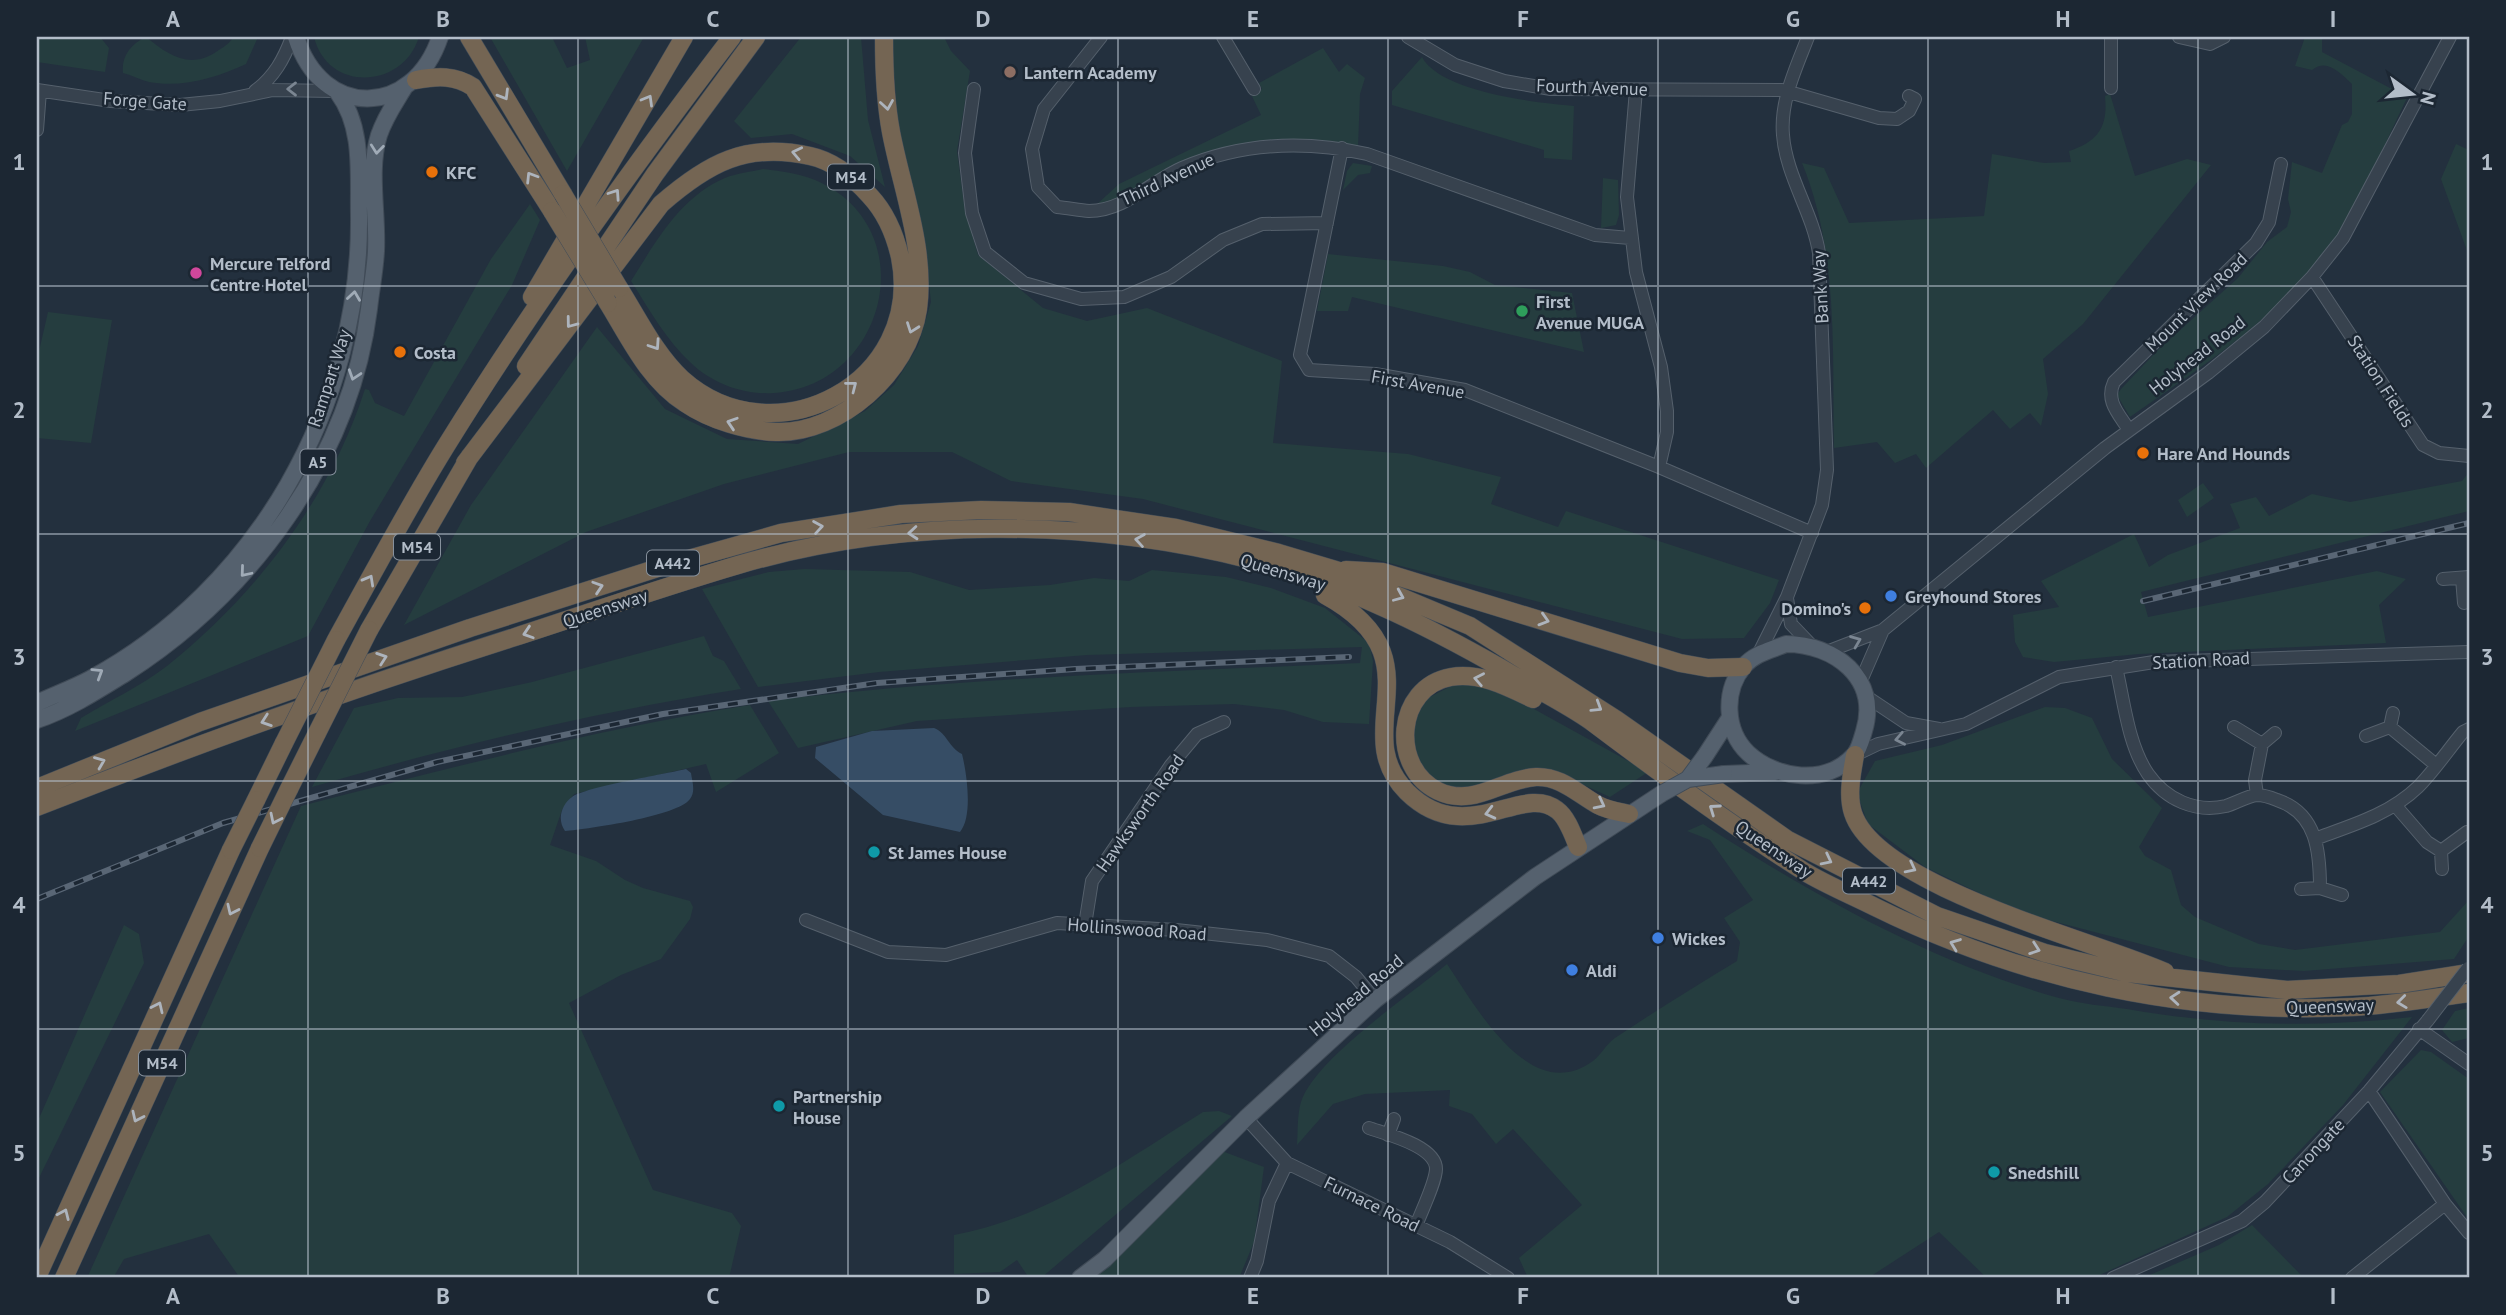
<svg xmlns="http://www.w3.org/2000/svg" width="2506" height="1315" font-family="'PT Sans',sans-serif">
  <rect width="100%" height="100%" fill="#23303e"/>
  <!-- green -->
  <path fill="#253d3f" d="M37,37H100L109,48L105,72L37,62Z
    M146,37C167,54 189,70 216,52C223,47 230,44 233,37H258L246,64C216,78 182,88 149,82C140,80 132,75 123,73C121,56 131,44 146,37Z
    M314,37H419C403,89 328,93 314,37Z
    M490,37H552L567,68L590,60L585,37H644L567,171Z
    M801,37H861L868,120L885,187L850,156L792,134L751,138L734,121Z
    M891,37H944L951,51L970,71L957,151L965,211L978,255L1043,308L1087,321L1147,308L1282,361L1273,443L1408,454L1501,477L1491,504L1558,527L1566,511L1779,580L1770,603L1744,638L1682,639L1143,499L1011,481L952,452H849L724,484L586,532L404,625L471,505L597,327L665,409L727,439L798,444L865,411L894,385L918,346L931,302L926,257L898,124Z
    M2305,37H2322V52L2390,88L2409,94C2383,146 2360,206 2325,253C2274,321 2198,369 2130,417L2117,395L2121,389L2158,350L2238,278L2267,242L2287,227L2291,212L2288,199L2292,162L2322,173L2342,125L2348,122L2352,114V84C2340,73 2327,58 2312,70L2295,66Z
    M1323,48L1339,72L1347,64L1365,78L1360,94L1358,147H1232L1127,196L1095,206L1119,184L1261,115L1251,94L1262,89L1259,83Z
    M1422,57C1440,92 1537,103 1574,106L1572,160L1544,158V150L1392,105V91Z
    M2110,94L2135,176L2187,159L2211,165L2083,324L2043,359L2048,394L2041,426L2030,413L2010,429L1993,410L1926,468L1916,454L1895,463L1877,442L1834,448C1832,352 1839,253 1802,163L1824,168L1849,223L1984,216L1992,154L2044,163L2071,162L2069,151C2099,141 2108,126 2105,96Z
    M2456,144L2469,150V256L2441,179Z
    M1353,163L1372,166L1370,173L1358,175L1343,190L1347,171Z
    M763,169C789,172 811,175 834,190C921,247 879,387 774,393C744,395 713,384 691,363C666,340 649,309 631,281C655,243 680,197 725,178C737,173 751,172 763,169Z
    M1603,178L1618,180L1619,215L1616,225L1601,228Z
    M530,204L540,220L512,285L370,521L308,636L75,731L81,718C109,701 141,686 167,666C256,595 330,498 365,389L369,390L375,403L404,416L491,259Z
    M1328,254L1443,266L1470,272L1495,285L1572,293L1584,352L1352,297L1348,311H1317Z
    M48,312L112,320L91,443L37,438V360Z
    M2469,472V511L2141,592L2148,617L2377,571L2406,579L2379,605L2386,643L2139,654L2054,662L2023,657L2015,642L2013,615L2059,607L2041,581L2134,534L2149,567L2168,555L2240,528L2230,504L2256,497L2269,516L2312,494L2350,502L2462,481Z
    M2203,483L2214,498L2187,517L2178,500Z
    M805,569L910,572L969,590L1050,585L1094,578L1129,581L1152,570L1226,577L1271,588L1325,608L1369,643L1373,661L1369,724L1323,722L1284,710L1234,704L1131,707L917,721L798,748L768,701C965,677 1162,672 1360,663L1362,647L1087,655L879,672L758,687L702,589L769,572Z
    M704,636L713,656L724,661L741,689C596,712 453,746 312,787L354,708L398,698L462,697L532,682Z
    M1459,682L1503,692L1648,772L1610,797L1562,775L1475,789L1441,786L1417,763L1411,727L1422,701Z
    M750,705L779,753L716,792L706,764L574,794L562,810L550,845L596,861L625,880L643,888L690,901L693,907L690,919L661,959L621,975L569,1003L653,1190L732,1213L741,1226L729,1278H240L209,1234L124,1259L113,1278H87L301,806C450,768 598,729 750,705Z
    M2045,707L2065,708L2092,718L2112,759L2162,808L2139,847L2145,856L2171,870L2181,905L2195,917L2259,944L2295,950L2440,932L2469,900V936L2454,959L2304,971L2229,967L2021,913L1925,867L1868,824L1857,793L1875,761L1942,745Z
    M1703,824C1813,895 1931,962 2059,998C2081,1004 2105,1006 2127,1009C2224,1026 2315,1028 2412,1017L2343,1105L2268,1184L2227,1217L2093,1278H1987L1939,1232L1868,1278H1528L1519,1258L1582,1205L1513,1129L1496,1144L1472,1114L1449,1106L1450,1090L1365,1094L1333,1104L1297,1145C1298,1132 1297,1115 1301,1102C1315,1059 1410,995 1447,964C1475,1005 1530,1107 1593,1061C1602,1054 1606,1044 1615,1038C1655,1011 1696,986 1737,961L1740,942L1724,918L1753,900L1710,840L1687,831Z
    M124,925L139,934L144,963L37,1182V1123Z
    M2469,1008V1038L2452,1042L2442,1030L2455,1011Z
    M2421,1050L2431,1052L2469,1079V1220L2380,1092Z
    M1219,1111L1232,1116L1041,1278H1029L1017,1260L1000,1272L954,1274V1235C1048,1218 1124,1161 1203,1112Z
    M1222,1151L1264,1167L1254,1242L1239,1278H1089Z
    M2252,1225L2304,1278H2143L2219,1245Z"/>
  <!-- water -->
  <path fill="#364d65" d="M934,728C947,733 949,748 962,754C967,774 973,817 960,832L883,815L815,758L816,747L872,731Z
    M686,769L691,773C692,781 696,791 690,799C678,816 589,829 565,831C557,820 561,805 572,797C585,787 666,774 686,769Z"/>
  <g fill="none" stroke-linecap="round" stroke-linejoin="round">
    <defs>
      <path id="minor" d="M1101,37L1044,109L1032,149L1038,187L1057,207C1067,208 1079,210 1089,211C1124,211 1152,181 1182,168C1241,143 1304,140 1367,154L1595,235L1630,238
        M1223,37L1254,89
        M1408,37L1455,65L1504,81L1551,89L1782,90L1879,118L1897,119L1909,111L1915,99L1909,96
        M2111,37V88
        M2179,37L2210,44L2224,37
        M974,89L965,153L972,213L985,252L1024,283L1081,299L1124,297L1171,277L1223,240L1262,224L1327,223
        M37,90L111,101L180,105L220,101L273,90L333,91
        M1636,90L1627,197L1636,272L1661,367L1667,411V432L1659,467
        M255,91C274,77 284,59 292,37
        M37,130L40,91
        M1342,148L1300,355L1309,370L1375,374L1465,390L1659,467L1812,533
        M2312,277L2423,445L2439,453L2469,456
        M2129,430C2119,414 2105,401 2114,382L2256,243L2269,222L2281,164
        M2462,578L2464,603
        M2443,579L2469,577
        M1787,598L1791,624L1812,646
        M1829,651L1883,630L2105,448L2208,373L2264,327L2312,277L2343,238L2450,37
        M1758,655L1787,597L1822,505L1827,470L1819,253C1813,213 1786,176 1783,135C1780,101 1796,68 1808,37
        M2116,667C2124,701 2128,745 2148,774C2166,800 2196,813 2226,806C2236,803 2247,796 2257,795C2263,795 2272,798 2277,800C2317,813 2320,852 2320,888
        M1860,683L1883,630
        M1867,697L1906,723L1939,729
        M2234,727L2262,744L2275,733
        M2390,727L2436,765
        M2366,736L2390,727L2393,713
        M1855,755L1878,744L1966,724L2059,677L2154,662L2469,652
        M2257,795L2255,780L2262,744
        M2395,805L2427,842L2441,851
        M2317,838C2353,825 2390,814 2418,787C2434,771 2448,750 2463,732L2469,729
        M2442,869L2441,851L2467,832
        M2301,889L2320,888L2342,895
        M806,920L888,952L946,955L1057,923L1176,930L1267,940L1329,956L1356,977L1375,1000
        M1085,925L1092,881L1171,765L1197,734L1224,722
        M2419,1029L2469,1064
        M2369,1091L2445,1204L2469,1233
        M1246,1118L1287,1163L1450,1242L1508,1278
        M1369,1128C1386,1134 1436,1146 1436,1169C1436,1182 1421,1212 1416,1226
        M1388,1135L1394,1119
        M1250,1278L1257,1261L1269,1201L1287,1163
        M2113,1278L2242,1221L2265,1202L2369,1091L2428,1020
        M2352,1278L2445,1204"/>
      <path id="major" d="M296,37C322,120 413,118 440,37
        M1786,644C1834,644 1880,678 1864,731C1862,738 1859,750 1854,755C1826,786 1776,779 1748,753C1725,731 1723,691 1744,666C1755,653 1772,650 1786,644Z
        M37,703C54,695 73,688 90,679C257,589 361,405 359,216C358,174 364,128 338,93
        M37,720C69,709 97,691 126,673C251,593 350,459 369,309C371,290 375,271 376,251C378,214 368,170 379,135C385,117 395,103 404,88
        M1705,756L1729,719
        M1724,774L1775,772
        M1080,1278L1105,1259L1246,1118L1375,1000L1535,877L1661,794"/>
      <path id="highway" d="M469,37L563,194
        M416,80C437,76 455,75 473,87L552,211
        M532,297L684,37
        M608,303C630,339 649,380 685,403C710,420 746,431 776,432C840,434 909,372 918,309C926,249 902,190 891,132C885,100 884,69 884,37
        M526,366L655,174L756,37
        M465,463L661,204C708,163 746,142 810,156C834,161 854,178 870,196C886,213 895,235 900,257C925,382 775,462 682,379C655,354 638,318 619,288
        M1346,570L1383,572L1680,663L1708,668L1743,667
        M1325,595C1442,659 1345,730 1407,792C1466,850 1522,782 1557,810C1567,817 1573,835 1578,847
        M369,630L470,456
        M336,640C372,575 407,509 446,446C534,304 631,169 732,37
        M1533,699C1508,687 1480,672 1451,677C1395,687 1390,768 1438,791C1474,808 1501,779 1536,777C1561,776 1578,794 1598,805C1607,810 1620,812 1629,814
        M1855,755C1852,773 1847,795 1853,813C1877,887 2096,941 2165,972
        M37,788L200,722L470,628L664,566L781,533L901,514L981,510L1069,512L1176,528L1279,553L1336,570L1470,626L1617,720L1788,840L1937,916L2045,953L2127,973L2287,990L2399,984L2469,973
        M289,789L317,733
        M256,800L284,743
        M37,807C194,745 354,688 515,637C589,613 663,587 738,565C901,517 1087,518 1252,560C1348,585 1440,632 1525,682C1547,695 1571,707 1592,722C1661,774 1732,826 1805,872C1827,885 1851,895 1875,907C2023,980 2187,1015 2353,1007C2392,1005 2431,998 2469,993
        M37,1277L231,850
        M64,1278L260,848"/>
    </defs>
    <!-- minor casing -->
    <use href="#minor" stroke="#55606c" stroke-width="14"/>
    <!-- major casing -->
    <use href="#major" stroke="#404b57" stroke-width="18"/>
    <!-- highway casing -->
    <use href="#highway" stroke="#424d59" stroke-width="19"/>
    <!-- minor -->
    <use href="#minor" stroke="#37424e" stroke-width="12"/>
    <!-- major -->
    <use href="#major" stroke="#55616e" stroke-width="16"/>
    <!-- highway -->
    <use href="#highway" stroke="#746553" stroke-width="18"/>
    <defs>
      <path id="rail" d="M2143,601L2469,523
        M37,899L223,823L437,762L663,714L877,683L1075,669L1349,657"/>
    </defs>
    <!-- rail casing -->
    <use href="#rail" stroke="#596675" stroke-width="6"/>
    <!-- rail -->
    <use href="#rail" stroke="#1c2733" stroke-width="3.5" stroke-dasharray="10" stroke-linecap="butt"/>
    <defs>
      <path id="minor-bridge" d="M2428,1020L2468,968"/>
      <path id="major-bridge" d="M1688,779L1724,774
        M1661,794L1688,779L1705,756"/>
      <path id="highway-bridge" d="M563,194L619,288
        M552,211L608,303
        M317,733L369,630
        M284,743L336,640
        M260,848L289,789
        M231,850L256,800"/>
    </defs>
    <!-- minor-bridge casing -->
    <use href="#minor-bridge" stroke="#55606c" stroke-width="14" stroke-linecap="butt"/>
    <!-- major-bridge casing -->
    <use href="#major-bridge" stroke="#404b57" stroke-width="18" stroke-linecap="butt"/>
    <!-- highway-bridge casing -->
    <use href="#highway-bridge" stroke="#424d59" stroke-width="19" stroke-linecap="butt"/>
    <!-- minor-bridge -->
    <use href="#minor-bridge" stroke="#37424e" stroke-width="12"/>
    <!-- major-bridge -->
    <use href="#major-bridge" stroke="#55616e" stroke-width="16"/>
    <!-- highway-bridge -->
    <use href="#highway-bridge" stroke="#746553" stroke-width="18"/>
  </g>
  <!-- one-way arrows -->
  <defs><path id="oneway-chevron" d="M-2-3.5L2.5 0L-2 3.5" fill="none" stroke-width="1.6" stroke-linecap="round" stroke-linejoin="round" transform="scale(1.75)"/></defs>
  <g stroke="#7b8692">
    <use href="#oneway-chevron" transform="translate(292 89) rotate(180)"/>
    <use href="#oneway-chevron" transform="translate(1856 641) rotate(-22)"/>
    <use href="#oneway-chevron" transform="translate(1900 739) rotate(169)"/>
  </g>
  <g stroke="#adb4bd">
    <use href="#oneway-chevron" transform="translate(504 95) rotate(59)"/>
    <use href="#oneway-chevron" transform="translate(648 100) rotate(-60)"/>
    <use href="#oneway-chevron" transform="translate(887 105) rotate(81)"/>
    <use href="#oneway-chevron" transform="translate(797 153) rotate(-168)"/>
    <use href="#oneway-chevron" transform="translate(531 177) rotate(-122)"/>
    <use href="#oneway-chevron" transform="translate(615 194) rotate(-56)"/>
    <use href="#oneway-chevron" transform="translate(571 323) rotate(127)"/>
    <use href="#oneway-chevron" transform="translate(912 328) rotate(110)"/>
    <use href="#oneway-chevron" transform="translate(655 345) rotate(56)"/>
    <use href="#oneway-chevron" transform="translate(852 386) rotate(-38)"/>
    <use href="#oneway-chevron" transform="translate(732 423) rotate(-162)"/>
    <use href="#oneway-chevron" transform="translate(818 527) rotate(-9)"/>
    <use href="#oneway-chevron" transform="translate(913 533) rotate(175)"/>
    <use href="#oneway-chevron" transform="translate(1140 540) rotate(-171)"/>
    <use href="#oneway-chevron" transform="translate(369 580) rotate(-61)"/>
    <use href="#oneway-chevron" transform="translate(598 587) rotate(-18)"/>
    <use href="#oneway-chevron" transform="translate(1399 596) rotate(23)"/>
    <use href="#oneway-chevron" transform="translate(1544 620) rotate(17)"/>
    <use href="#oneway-chevron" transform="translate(528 633) rotate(162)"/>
    <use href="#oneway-chevron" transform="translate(382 658) rotate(-19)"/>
    <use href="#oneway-chevron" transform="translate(1479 679) rotate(-169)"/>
    <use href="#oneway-chevron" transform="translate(1597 707) rotate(32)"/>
    <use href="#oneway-chevron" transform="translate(266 721) rotate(161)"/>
    <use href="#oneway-chevron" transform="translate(100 762) rotate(-22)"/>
    <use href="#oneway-chevron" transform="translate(1600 804) rotate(27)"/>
    <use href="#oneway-chevron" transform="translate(1714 809) rotate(-145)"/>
    <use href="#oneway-chevron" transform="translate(1490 813) rotate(166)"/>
    <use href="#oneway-chevron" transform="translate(275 819) rotate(116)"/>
    <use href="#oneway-chevron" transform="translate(1827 860) rotate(27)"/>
    <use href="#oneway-chevron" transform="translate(1911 868) rotate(27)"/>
    <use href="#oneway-chevron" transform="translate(232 910) rotate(115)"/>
    <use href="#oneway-chevron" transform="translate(1955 944) rotate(-159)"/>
    <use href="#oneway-chevron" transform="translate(2035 949) rotate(19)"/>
    <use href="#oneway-chevron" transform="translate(2175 998) rotate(-175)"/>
    <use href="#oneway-chevron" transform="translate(2402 1002) rotate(173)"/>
    <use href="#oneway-chevron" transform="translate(158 1007) rotate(-65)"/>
    <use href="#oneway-chevron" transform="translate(137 1117) rotate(115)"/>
    <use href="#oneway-chevron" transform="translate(64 1214) rotate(-66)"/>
  </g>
  <g stroke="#a0abb7">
    <use href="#oneway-chevron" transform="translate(377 149) rotate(96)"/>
    <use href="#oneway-chevron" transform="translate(354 296) rotate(-82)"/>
    <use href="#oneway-chevron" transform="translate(354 375) rotate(108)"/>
    <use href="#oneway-chevron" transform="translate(245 572) rotate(130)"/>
    <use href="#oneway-chevron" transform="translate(98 673) rotate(-32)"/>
  </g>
  <!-- grid -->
  <path fill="none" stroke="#b3bdc9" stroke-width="2" stroke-opacity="0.55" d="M308,37V1278M578,37V1278M848,37V1278M1118,37V1278M1388,37V1278M1658,37V1278M1928,37V1278M2198,37V1278M37,286H2469M37,534H2469M37,781H2469M37,1029H2469"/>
  <!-- markers -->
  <circle fill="#8d6e63" stroke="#1c2733" stroke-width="2.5" cx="1010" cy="72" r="7"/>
  <g fill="#e8710a" stroke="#1c2733" stroke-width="2.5">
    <circle cx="432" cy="172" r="7"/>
    <circle cx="400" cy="352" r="7"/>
    <circle cx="2143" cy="453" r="7"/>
    <circle cx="1865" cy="608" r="7"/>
  </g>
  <circle fill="#d1479c" stroke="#1c2733" stroke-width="2.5" cx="196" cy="273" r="7"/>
  <circle fill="#2e9e5b" stroke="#1c2733" stroke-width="2.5" cx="1522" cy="311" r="7"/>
  <g fill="#3f7fe0" stroke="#1c2733" stroke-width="2.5">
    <circle cx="1891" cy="596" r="7"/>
    <circle cx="1658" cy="938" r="7"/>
    <circle cx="1572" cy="970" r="7"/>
  </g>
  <g fill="#0f9aa8" stroke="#1c2733" stroke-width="2.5">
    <circle cx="874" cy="852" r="7"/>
    <circle cx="779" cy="1106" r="7"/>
    <circle cx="1994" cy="1172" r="7"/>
  </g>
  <g text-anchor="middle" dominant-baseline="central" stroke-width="5" stroke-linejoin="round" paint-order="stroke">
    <!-- shield labels -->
    <g fill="#1c2733" stroke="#86909c" stroke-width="2">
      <rect x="828" y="164.5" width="46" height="25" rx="5"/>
      <rect x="300.5" y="449.5" width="35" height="25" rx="5"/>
      <rect x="394" y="534.5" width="46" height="25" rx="5"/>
      <rect x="647" y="550.5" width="52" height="25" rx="5"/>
      <rect x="1843" y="868.5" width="52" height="25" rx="5"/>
      <rect x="139" y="1050.5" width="46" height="25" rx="5"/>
    </g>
    <g font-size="16" font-weight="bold" fill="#b3bdc9">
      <text x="851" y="177">M54</text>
      <text x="318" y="462">A5</text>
      <text x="417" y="547">M54</text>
      <text x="673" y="563">A442</text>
      <text x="1869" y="881">A442</text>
      <text x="162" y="1063">M54</text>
    </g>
    <!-- poi labels -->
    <g font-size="18" font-weight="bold" fill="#b3bdc9" stroke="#1c2733" text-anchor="start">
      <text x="1024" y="72">Lantern Academy</text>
      <text x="446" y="172">KFC</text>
      <text x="210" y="263">Mercure Telford<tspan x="210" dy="21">Centre Hotel</tspan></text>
      <text x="1536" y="301">First<tspan x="1536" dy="21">Avenue MUGA</tspan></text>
      <text x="414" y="352">Costa</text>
      <text x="2157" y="453">Hare And Hounds</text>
      <text x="1905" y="596">Greyhound Stores</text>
      <text x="1851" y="608" text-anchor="end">Domino's</text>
      <text x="888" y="852">St James House</text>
      <text x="1672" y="938">Wickes</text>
      <text x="1586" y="970">Aldi</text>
      <text x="793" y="1096">Partnership<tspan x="793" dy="21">House</tspan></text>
      <text x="2008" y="1172">Snedshill</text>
    </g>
    <!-- street labels -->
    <g font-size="18" fill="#b3bdc9" stroke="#1c2733">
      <text transform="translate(1592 87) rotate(2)">Fourth Avenue</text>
      <text transform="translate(145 101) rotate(4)">Forge Gate</text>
      <text transform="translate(1167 179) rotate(-25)">Third Avenue</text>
      <text transform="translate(1820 287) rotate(-93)">Bank Way</text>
      <text transform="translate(2196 302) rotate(-44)">Mount View Road</text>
      <text transform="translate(2197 355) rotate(-38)">Holyhead Road</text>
      <text transform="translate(329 378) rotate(-72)">Rampart Way</text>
      <text transform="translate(2381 381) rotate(57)">Station Fields</text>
      <text transform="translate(1418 384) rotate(10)">First Avenue</text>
      <text transform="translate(1283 572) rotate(17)">Queensway</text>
      <text transform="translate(605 608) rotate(-18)">Queensway</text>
      <text transform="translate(2201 660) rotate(-3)">Station Road</text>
      <text transform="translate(1140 813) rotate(-55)">Hawksworth Road</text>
      <text transform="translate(1774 849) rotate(34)">Queensway</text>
      <text transform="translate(1137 929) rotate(4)">Hollinswood Road</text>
      <text transform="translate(1356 995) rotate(-40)">Holyhead Road</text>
      <text transform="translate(2330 1006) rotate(-2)">Queensway</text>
      <text transform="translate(2313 1151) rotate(-47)">Canongate</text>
      <text transform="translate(1372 1204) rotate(26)">Furnace Road</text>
    </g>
  </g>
  <!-- border -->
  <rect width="2506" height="1315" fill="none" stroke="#1c2733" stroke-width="77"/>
  <!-- north arrow -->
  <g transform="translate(2412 94) rotate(105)" stroke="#1c2733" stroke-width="5" paint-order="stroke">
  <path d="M0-5L12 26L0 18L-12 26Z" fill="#b3bdc9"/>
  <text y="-10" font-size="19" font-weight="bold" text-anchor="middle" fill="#b3bdc9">N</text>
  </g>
  <rect x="38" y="38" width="2430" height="1238" fill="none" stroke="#b3bdc9" stroke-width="2.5"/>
  <g font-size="23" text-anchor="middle" font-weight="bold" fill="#b3bdc9">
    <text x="173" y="27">A</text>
    <text x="443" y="27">B</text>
    <text x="713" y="27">C</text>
    <text x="983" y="27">D</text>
    <text x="1253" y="27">E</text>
    <text x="1523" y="27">F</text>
    <text x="1793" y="27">G</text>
    <text x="2063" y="27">H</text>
    <text x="2333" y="27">I</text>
    <text x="19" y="170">1</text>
    <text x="2487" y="170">1</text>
    <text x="19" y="418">2</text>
    <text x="2487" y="418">2</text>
    <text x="19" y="665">3</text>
    <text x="2487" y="665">3</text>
    <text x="19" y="913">4</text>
    <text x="2487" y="913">4</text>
    <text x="19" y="1161">5</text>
    <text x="2487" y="1161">5</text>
    <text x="173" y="1304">A</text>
    <text x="443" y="1304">B</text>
    <text x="713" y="1304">C</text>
    <text x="983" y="1304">D</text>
    <text x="1253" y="1304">E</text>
    <text x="1523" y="1304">F</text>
    <text x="1793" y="1304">G</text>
    <text x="2063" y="1304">H</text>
    <text x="2333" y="1304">I</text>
  </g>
</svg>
